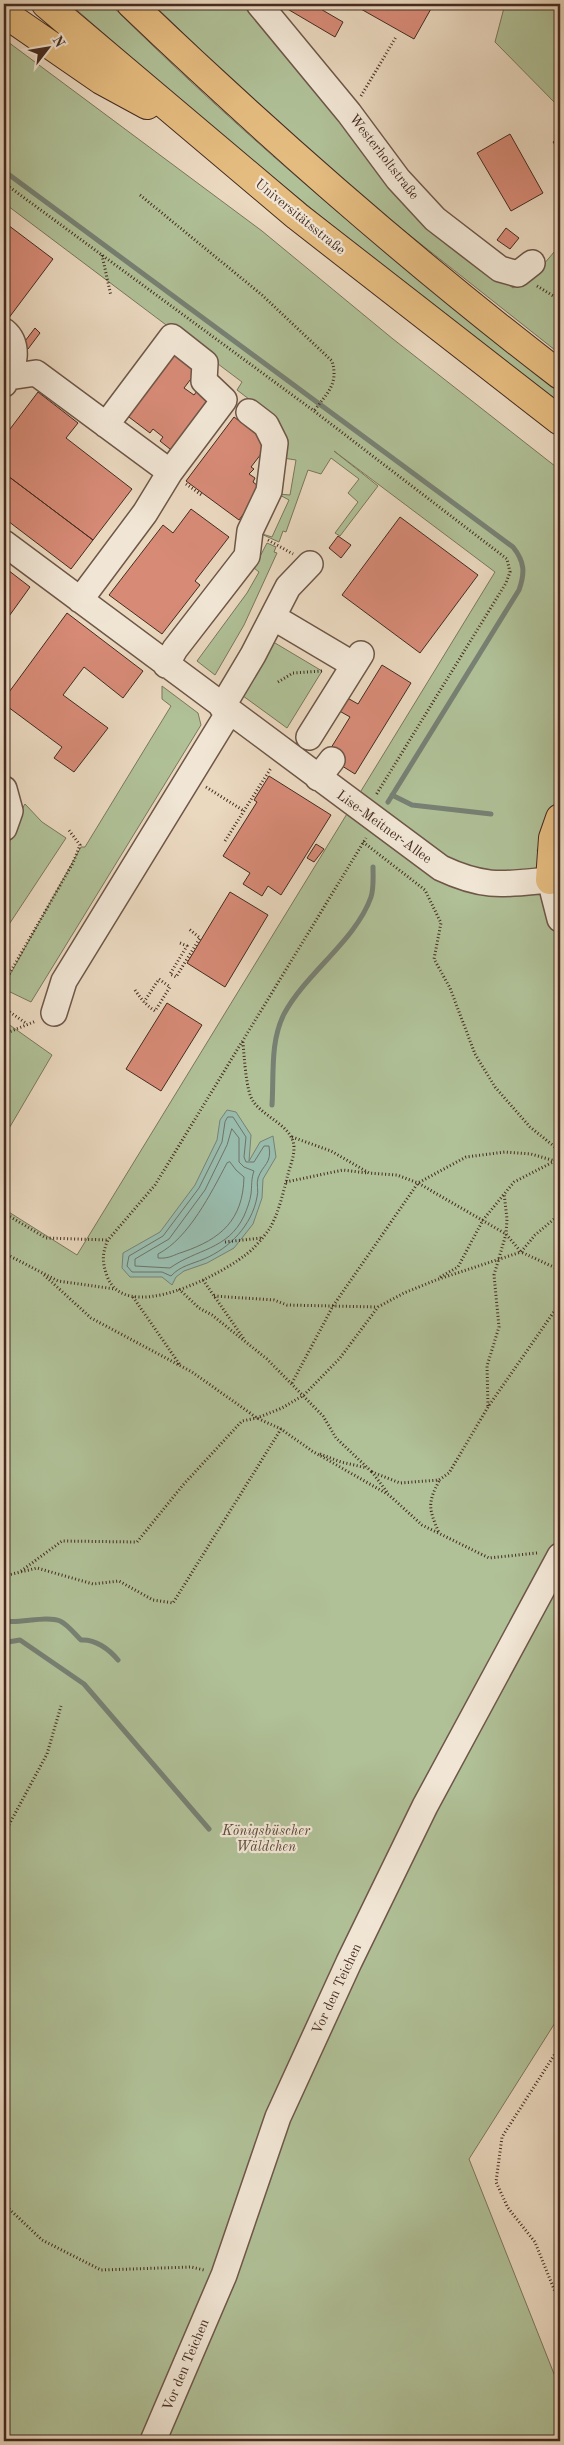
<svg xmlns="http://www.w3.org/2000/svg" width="564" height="2445" font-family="'Old Standard TT',serif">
  <rect width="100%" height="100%" fill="#ead8bf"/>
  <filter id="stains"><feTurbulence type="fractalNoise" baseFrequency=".004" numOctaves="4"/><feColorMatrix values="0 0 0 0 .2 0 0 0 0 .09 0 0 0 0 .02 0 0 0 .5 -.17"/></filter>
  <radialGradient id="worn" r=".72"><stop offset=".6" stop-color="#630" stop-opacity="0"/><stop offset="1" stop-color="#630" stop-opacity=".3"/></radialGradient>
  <!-- green -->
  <path fill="#b0c097" stroke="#7a765c" d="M70,4H110C250,143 404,271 560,391V406C393,276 228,144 70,4Z
    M153,4H250L403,202L513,288L538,271L560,245V354L312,158Z
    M505,4H560V108L495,42Z
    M4,39L262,231L393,339L560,470V792L537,851L560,850V2015L469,2159L560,2389V2441H4V1209L77,1255L495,572L334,451L378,486L340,536L335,533L358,502L348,493L359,479L331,458L321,474L308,470L286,532L283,531L279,542L259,533L272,537L289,500L278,494L290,495L296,460L283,458L274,418L237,390L242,382L4,203Z
    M267,543L276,547L274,552L277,553L244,625L215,675L197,661L247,593L259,572L254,568Z
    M270,640L322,671L287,728L239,693Z
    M162,686L198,713L201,725L31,1002L6,990L7,980L81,847H85L171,706L162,699Z
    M25,804L42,822L66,838L4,932V839Z
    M4,1021L52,1055L4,1137Z"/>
  <!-- water -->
  <path fill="#99bbac" stroke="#778174" d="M227,1110L236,1112L251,1135L249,1161L260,1142L273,1136L276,1157L263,1179L262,1198L253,1224L234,1248L207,1263L184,1271L176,1277L172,1285L162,1277H130L122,1268L123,1253L160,1232L195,1185L217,1140L220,1120Z"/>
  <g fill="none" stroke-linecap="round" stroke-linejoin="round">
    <!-- shore -->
    <path stroke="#6f7366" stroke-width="1" d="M228,1117H233L246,1137L244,1157L246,1162H254L264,1146H269C272,1164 263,1164 258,1178C256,1184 259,1191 257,1197C252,1225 230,1248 204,1259C192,1264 180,1266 171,1276L162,1272H132L127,1266L129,1256L163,1236L199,1188L222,1142L225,1122Z
      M232,1129L239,1138V1162L244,1167L254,1171C251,1179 252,1186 251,1194C250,1201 247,1209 244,1216C228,1250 196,1249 170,1268L135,1266V1259L169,1239L205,1190L227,1145Z
      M230,1162L236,1170L244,1177C243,1220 221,1239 183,1252C173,1255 169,1259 158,1258V1254C189,1238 211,1193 227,1163Z"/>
    <!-- stream -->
    <path stroke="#778174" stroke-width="5" d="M4,171L513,547C525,562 525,573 519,590L388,802
      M392,795L412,805L491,814
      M272,1105C274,1074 270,1042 284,1014C306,973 356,940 371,897C374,888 373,876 373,867
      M4,1621C20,1624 46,1615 60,1621C67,1624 75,1634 81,1640C95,1639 109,1649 118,1660
      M4,1640L8,1642L20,1640L84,1684L209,1829"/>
  </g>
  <!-- building -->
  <path fill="#d78b77" stroke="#452b20" d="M279,4H312L343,22L335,37Z
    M352,4H427L432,7L414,39Z
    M510,134L543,193L511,211L477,153Z
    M560,137V152L553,142Z
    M4,222L53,259L5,323L4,322Z
    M506,228L519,238L510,249L497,240Z
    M35,328L40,333L28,349L22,345Z
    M174,348L200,367L184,388L194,395L197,391L213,403L175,453L160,441L163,437L153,429L150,433L125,414Z
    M38,392L78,423L66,438L132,489L93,540L4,473V437Z
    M234,417L267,442L268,445L251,467L254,469L249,474L255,478L253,482L262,489L239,520L186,481Z
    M4,473L93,540L71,569L4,518Z
    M191,509L229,537L195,581L200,585L162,634L109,595L163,525L173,533Z
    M400,517L478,575L420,653L342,595Z
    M338,536L351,545L341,558L329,548Z
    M4,567L30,587L7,619L4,616Z
    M67,613L143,671L123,698L84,667L63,695L108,728L74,772L54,758L62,747L4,704V699Z
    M382,665L411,683L355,774L326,756L350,717L336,709L344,696L358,704Z
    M269,776L331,815L281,895L268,886L262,896L243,884L250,873L223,856L257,802L254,800Z
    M316,844L324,849L314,862L307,858Z
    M230,892L268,915L225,987L187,963Z
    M167,1003L202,1025L161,1091L126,1069Z"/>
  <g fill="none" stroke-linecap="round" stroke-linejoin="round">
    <defs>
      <path id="minor" d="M259,4L349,113L398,179L435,219L500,269L518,274L532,263
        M4,331C20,344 15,368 4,384
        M9,377L36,373L170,472
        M4,543L441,868C490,891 509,883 560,879
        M80,600L145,513L170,472L224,400L204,381L205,363L172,337L106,425
        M273,617L354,665
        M166,665L175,649L247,556L250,531L269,491L275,443L266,425L249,412
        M222,707L253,655L288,587L310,564
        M309,737L361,654
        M318,778L332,760
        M4,789L10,811L4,828
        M550,880L560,919
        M54,1013L64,981L229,712
        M153,2441L224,2275L278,2117L349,1962L425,1806L560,1556"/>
      <path id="highway" d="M46,4L297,216L560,421
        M131,4C268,135 410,260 560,375
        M4,13L101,80L147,105
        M550,880L553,838L560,818"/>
    </defs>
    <!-- minor casing -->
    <use href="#minor" stroke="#6e5648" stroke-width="28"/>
    <!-- highway casing -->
    <use href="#highway" stroke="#452b20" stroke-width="30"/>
    <!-- path -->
    <path stroke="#452b20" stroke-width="3" stroke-dasharray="1 2.5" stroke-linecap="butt" d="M361,96L396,37
      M4,183L314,411L507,559L510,572L506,583L376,795
      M140,195L262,295L332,361C339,384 327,393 314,411
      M102,255L111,296
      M537,286L560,300
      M186,484L203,496
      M268,540L293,554
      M278,682L293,673L322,671
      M206,787L244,811
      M225,841L271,768
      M363,842L425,890L441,923L434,959L450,988L475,1054L495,1087L530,1127L560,1151
      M180,943L187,946L170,974L176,977L200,938L189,929
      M4,983L73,863L80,845L68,829
      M135,990C141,999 146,1005 155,1011L170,987L159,979L144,1002
      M4,1008L27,1024
      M4,1034L36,1021
      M243,1042C244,1054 246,1092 253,1101C264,1118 294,1126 294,1148C294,1158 289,1169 287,1178C283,1194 278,1214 270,1228C264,1237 253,1250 244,1256C218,1276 125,1325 107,1276C102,1262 102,1253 108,1240L155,1185L366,838
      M292,1137L331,1151L369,1173L397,1175L418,1183L506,1234L521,1252L560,1270
      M286,1182L343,1170L367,1173
      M4,1213L46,1238L108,1240
      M225,1242L261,1238
      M4,1253L58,1281L115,1289
      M44,1275L91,1318L192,1372L257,1418L281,1429L312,1451L389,1495L422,1525L489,1558L537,1553
      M440,1277L458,1267L483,1220L514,1182L555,1161L560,1163
      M203,1280L244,1339
      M179,1289L199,1308L212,1315L267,1359L323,1416L336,1438L372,1472
      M214,1296L274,1300L287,1305L377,1307
      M133,1297L180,1365
      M292,1383L333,1306L418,1183L466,1157L505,1152L531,1154L555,1161
      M488,1406L487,1366L499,1327L494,1275L506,1234L507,1219L504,1193
      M320,1454L341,1462L367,1468
      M439,1481C427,1504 429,1509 439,1533
      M387,1492L372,1472L400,1483L439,1480L449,1473L488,1407L560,1303
      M21,1571L62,1541L137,1542L183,1485L242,1421L257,1418L282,1408L304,1395L340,1358L378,1307L404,1293L436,1280L521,1252L535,1235L560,1214
      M4,1576L37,1568L93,1584L119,1581L153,1600L173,1603L281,1429
      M4,1834L47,1754L61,1706
      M560,2046L502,2137L496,2182L508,2208L535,2242L560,2304
      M4,2204L42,2240L101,2270L191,2267L204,2270"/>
    <!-- minor -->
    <use href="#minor" stroke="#f1e6d5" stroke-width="25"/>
    <!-- highway -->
    <use href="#highway" stroke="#e5bc80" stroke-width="28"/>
  </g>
  <g text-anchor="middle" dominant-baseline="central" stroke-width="4.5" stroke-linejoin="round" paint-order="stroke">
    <!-- street labels -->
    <g font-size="14" fill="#452b20" stroke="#f1e6d5">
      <text transform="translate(384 157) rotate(52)">Westerholtstraße</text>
      <text transform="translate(300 217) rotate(39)">Universitätsstraße</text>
      <text transform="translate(384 827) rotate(36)">Lise-Meitner-Allee</text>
      <text transform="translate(337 1989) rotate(-65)">Vor den Teichen</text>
      <text transform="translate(186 2365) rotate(-67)">Vor den Teichen</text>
    </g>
    <!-- park labels -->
    <g font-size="14" font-style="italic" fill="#5a4938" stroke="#f1e6d5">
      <text x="266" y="1831">Königsbüscher<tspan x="266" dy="16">Wäldchen</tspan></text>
    </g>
  </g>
  <!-- margin -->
  <rect width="564" height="2445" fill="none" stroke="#ead8bf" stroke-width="20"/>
  <rect x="5" y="5" width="554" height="2435" fill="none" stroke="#452b20" stroke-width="2.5"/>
  <rect x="10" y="10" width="544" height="2425" fill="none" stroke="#452b20"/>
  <!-- north arrow -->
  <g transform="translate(48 48) rotate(59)" stroke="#f1e6d5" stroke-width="4" paint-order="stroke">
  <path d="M0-4L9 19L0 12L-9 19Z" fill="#452b20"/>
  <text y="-8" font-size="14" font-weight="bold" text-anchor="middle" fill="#452b20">N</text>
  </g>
  <rect width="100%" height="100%" filter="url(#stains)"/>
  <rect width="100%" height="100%" fill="url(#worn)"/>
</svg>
